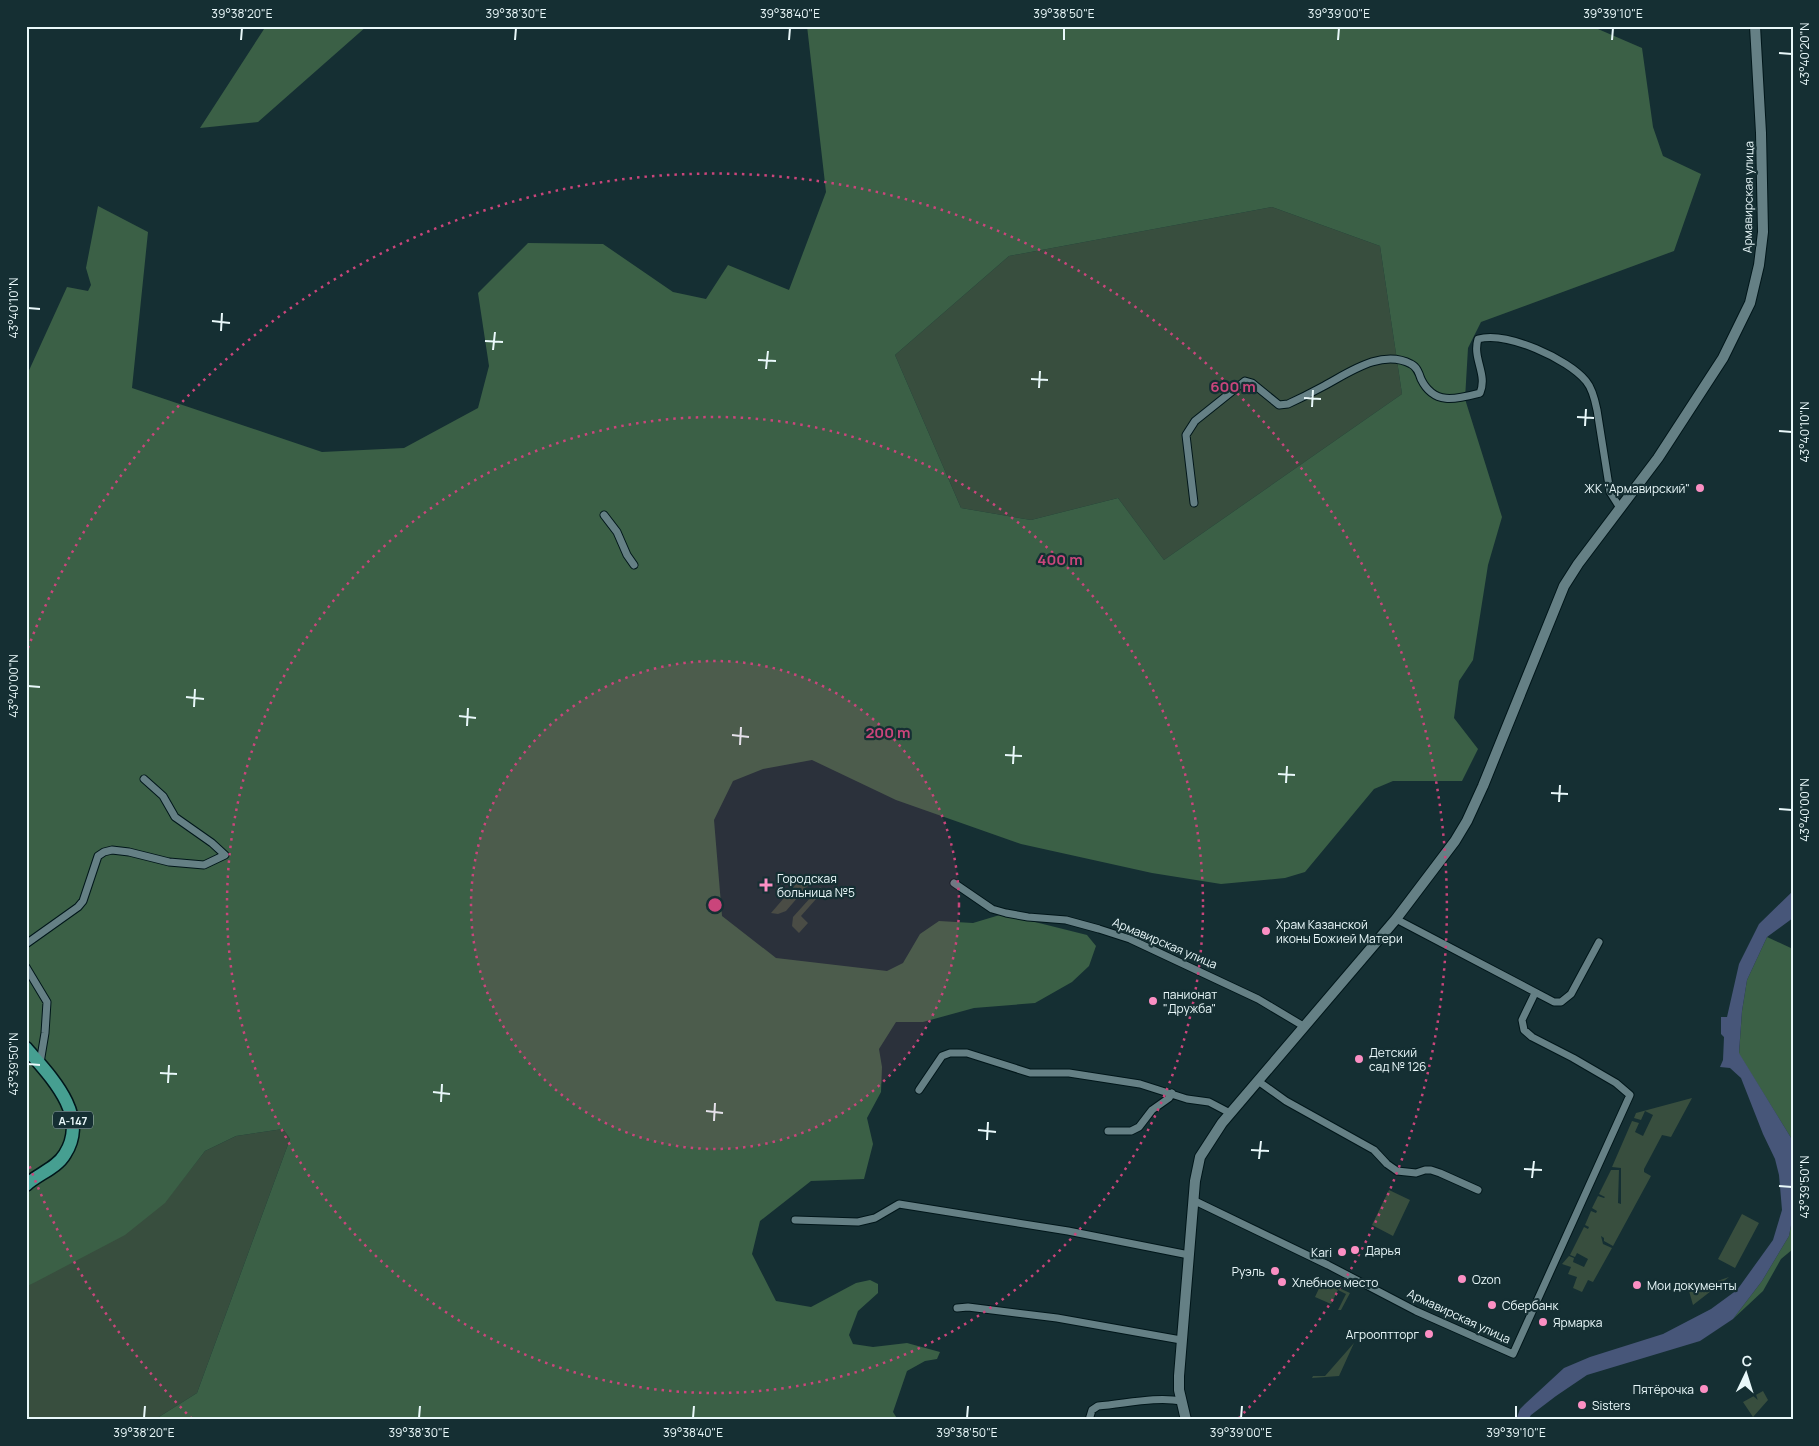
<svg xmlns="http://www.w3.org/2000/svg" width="1819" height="1446" font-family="Manrope,sans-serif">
  <rect width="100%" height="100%" fill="#152f33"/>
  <!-- green -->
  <path fill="#384e3e" d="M1272,207L1380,246L1402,394L1164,560L1118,498L1031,520L961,508L895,355L1009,256Z
    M803,876L811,882L786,911L778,914L771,913Z
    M820,887L824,890L801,916L808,923L799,933L792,926L793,917Z
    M1692,1098L1671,1137L1662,1135L1661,1137L1644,1169V1172L1651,1176L1613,1246L1604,1241V1238L1601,1236L1603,1244L1612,1248L1593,1282L1588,1280L1582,1292L1573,1288L1577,1277L1568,1274L1571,1267L1562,1264L1569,1256L1574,1258L1573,1262L1584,1267L1588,1259L1577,1253L1575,1257L1570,1255L1584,1227L1588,1229L1589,1227L1585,1225L1591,1211L1596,1213L1597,1211L1592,1208L1598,1196L1604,1198L1605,1197L1599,1194L1611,1170H1619L1618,1203L1621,1204V1168L1612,1167L1632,1121L1639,1123L1635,1132L1643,1136L1653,1115L1645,1111L1641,1120L1634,1118L1636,1113Z
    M283,1129L290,1139L197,1393L154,1420H26V1287L165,1202L205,1151L236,1136Z
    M1389,1190L1410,1200L1393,1236L1372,1225Z
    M1742,1214L1759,1223L1735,1268L1718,1259Z
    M1729,1277L1693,1305L1689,1291Z
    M1322,1282L1338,1290L1339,1288L1350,1293L1341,1310H1338L1346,1294L1338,1290L1331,1304L1315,1297Z
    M1354,1343L1339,1376L1312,1378L1313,1376H1325Z
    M1763,1391L1768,1400L1753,1417L1743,1402Z"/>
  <!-- forest -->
  <path fill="#3b6046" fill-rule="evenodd" d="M266,26H367L258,122L200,128Z
    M807,26H1591L1642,48L1653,127L1663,156L1701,174L1674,251L1481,322L1468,348L1465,399L1502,517L1488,565L1473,660L1459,681L1454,718L1478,749L1462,781H1393L1374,789L1305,872L1285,878L1221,884L1152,873L1021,844L896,800L812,760L763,769L733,781L714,820L722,916L776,958L887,971L903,963L920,934L939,921L973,923L1003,914L1087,935L1096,946L1089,966L1072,982L1035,1003L974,1008L923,1022H896L879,1049L882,1067L881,1092L867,1118L873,1144L864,1179L811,1181L760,1221L752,1254L776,1301L811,1307L856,1283L870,1280L878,1284V1293L858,1311L849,1335L853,1344L873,1347L907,1343L940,1352L937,1359L925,1361L907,1371L893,1412L898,1420H154L197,1393L290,1139L283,1129L236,1136L205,1151L165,1203L125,1235L26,1287V377L67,287L88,291L91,285L86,268L98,206L148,232L132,388L322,452L404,448L478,408L489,366L478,293L528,243L603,244L673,292L706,299L728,265L789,290L826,192ZM1272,207L1380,246L1402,394L1164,560L1118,498L1031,520L961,508L895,355L1009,256Z
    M1767,937L1793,949V1141L1739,1054L1742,1011L1747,980Z
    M1793,1215V1249L1781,1259L1763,1291L1733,1319L1762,1281L1789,1236Z"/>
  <!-- water -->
  <path fill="#475679" d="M1793,891V918L1767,937L1747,980L1742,1011L1739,1053L1793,1141V1215L1789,1236L1762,1281L1733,1319L1700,1341L1587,1375L1556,1396L1531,1415L1528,1420H1516L1520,1409L1525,1404L1564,1368L1590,1357L1663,1334L1711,1309L1737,1290L1773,1240L1782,1210L1779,1175L1775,1159L1763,1134L1741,1078L1730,1068L1720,1067L1723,1060L1724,1037L1721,1034V1017H1727L1739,964L1759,924Z"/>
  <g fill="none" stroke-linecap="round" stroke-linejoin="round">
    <defs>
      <path id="street" d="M1194,503L1186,435L1195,421L1245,381L1252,383L1279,405L1288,404C1299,399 1311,393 1322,387C1347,374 1381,348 1411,364C1417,367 1419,373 1421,379C1434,406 1457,399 1480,393C1488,374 1472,359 1478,339C1507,331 1568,359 1586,381C1592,388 1595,400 1597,410L1610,492L1620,508
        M604,515L617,532L627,555L634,565
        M954,883L992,909L1006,913L1028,917L1066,920L1099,929L1130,939L1258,999L1305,1027
        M1396,919L1554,1002H1561L1571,994L1599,942
        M26,944L78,907L83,901L98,856L104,852L112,850L129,852L169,862L204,865L225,855L212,843L175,817L163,796L144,779
        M26,967L47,1002L45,1033L40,1063
        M1258,1081L1286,1101L1374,1150L1387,1164L1397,1171L1416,1173L1425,1170H1431L1440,1173L1478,1190
        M919,1090L942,1056L950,1053H967L1030,1073H1069L1140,1084L1187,1099L1209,1102L1230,1113
        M1108,1131H1131L1139,1127L1152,1110L1169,1098L1172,1093
        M1195,1201L1328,1265L1416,1311L1513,1354L1630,1095L1616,1083L1573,1058L1532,1037L1524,1030L1522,1020L1535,993
        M795,1220L858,1222L875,1218L899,1204L1068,1231L1189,1255
        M957,1308L968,1307L1057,1318L1181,1340
        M1089,1420L1092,1410L1098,1406C1125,1404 1155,1396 1182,1401"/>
      <path id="secondary" d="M1186,1420L1179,1390V1376L1195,1181L1200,1157L1222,1123L1396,919L1455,841L1467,821L1483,786L1564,586L1578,564L1658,458L1723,358L1750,303L1759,265L1763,232L1761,133L1755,26"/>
      <path id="highway" d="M26,1048C50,1076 90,1115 65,1154C57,1168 38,1174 26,1185"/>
    </defs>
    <!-- street casing -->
    <use href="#street" stroke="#00161a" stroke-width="9"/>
    <!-- secondary casing -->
    <use href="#secondary" stroke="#00161a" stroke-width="12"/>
    <!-- highway casing -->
    <use href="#highway" stroke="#00161a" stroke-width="15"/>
    <!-- street -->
    <use href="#street" stroke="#658085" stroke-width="7"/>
    <!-- secondary -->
    <use href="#secondary" stroke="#658085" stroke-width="10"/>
    <!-- highway -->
    <use href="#highway" stroke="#469f91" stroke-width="12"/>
  </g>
  <!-- ticks -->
  <path fill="none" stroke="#e9f8fa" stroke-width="2" d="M241,40L242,28M515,40L516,28M789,40L790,28M1064,40V28M1338,40L1339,28M1612,40L1613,28M1779,53L1792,54M28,308L40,309M212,321L230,323M221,331L222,313M485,341L503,342M493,350L495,332M758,360L776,361M766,369L768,351M1031,379L1048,380M1039,388L1040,371M1304,398L1321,399M1312,407L1313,390M1577,417L1594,418M1585,426L1586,409M1779,431L1792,432M28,686L40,687M186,697L204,699M194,707L195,689M459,716L476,718M467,726L468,708M732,735L749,737M740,745L741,727M1005,755L1022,756M1013,764L1014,746M1278,774L1295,775M1286,783L1287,766M1551,793L1568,794M1559,802L1560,785M1779,809L1792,810M28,1064L40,1065M160,1073L177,1074M168,1083L169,1065M433,1092L450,1094M441,1102L442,1084M706,1111L723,1113M714,1121L715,1103M978,1130L996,1132M987,1140L988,1122M1251,1150L1269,1151M1259,1159L1261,1141M1524,1169L1542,1170M1532,1178L1534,1161M1779,1186L1792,1187M144,1418L145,1406M419,1418L420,1406M693,1418L694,1406M967,1418L968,1406M1241,1418L1242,1406M1516,1418V1406"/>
  <!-- distance rings -->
  <circle cx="715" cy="905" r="244" fill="#ca457b" fill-opacity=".12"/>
  <g fill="none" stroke="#ca457b" stroke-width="2.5" stroke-dasharray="2.5 5">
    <circle cx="715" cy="905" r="244"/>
    <circle cx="715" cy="905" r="488"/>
    <path d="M192 1419A733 733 0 0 1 28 1162M28 648A733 733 0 1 1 1238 1419"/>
  </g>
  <!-- markers -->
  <g fill="#fb8fc3" stroke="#152f33" stroke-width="2">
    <circle cx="1700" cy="488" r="5"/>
    <path d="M763.5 877.5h5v5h5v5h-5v5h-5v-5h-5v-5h5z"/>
    <circle cx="1266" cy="931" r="5"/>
    <circle cx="1153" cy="1001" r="5"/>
    <circle cx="1359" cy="1059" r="5"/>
    <circle cx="1355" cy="1250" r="5"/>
    <circle cx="1342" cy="1252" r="5"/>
    <circle cx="1275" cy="1271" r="5"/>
    <circle cx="1462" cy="1279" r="5"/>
    <circle cx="1282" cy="1282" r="5"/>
    <circle cx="1637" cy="1285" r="5"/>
    <circle cx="1492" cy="1305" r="5"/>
    <circle cx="1543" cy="1322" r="5"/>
    <circle cx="1429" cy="1334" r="5"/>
    <circle cx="1704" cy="1389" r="5"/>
    <circle cx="1582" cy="1405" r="5"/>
  </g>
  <g text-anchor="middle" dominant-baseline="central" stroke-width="4.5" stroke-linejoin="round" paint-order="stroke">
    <!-- shield labels -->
    <rect fill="#152f33" stroke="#a9bcbe" stroke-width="1" x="53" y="1111.5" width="40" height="17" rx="4"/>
    <g font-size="11" font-weight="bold" fill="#e9f8fa">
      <text x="73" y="1120">А-147</text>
    </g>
    <!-- street labels -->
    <g font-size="12" fill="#e9f8fa" stroke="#152f33">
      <text transform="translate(1748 197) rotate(-89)">Армавирская улица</text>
      <text transform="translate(1165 943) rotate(23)">Армавирская улица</text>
      <text transform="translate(1459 1316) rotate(25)">Армавирская улица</text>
    </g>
    <!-- poi labels -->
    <g font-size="12" fill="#e9f8fa" stroke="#152f33" text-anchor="start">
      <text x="1690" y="488" text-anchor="end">ЖК "Армавирский"</text>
      <text x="777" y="878">Городская<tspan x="777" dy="14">больница №5</tspan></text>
      <text x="1276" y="924">Храм Казанской<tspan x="1276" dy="14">иконы Божией Матери</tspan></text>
      <text x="1163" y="994">панионат<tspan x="1163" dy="14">"Дружба"</tspan></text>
      <text x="1369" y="1052">Детский<tspan x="1369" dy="14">сад № 126</tspan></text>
      <text x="1365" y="1250">Дарья</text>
      <text x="1332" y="1252" text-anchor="end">Kari</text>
      <text x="1265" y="1271" text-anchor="end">Руэль</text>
      <text x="1472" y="1279">Ozon</text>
      <text x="1292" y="1282">Хлебное место</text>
      <text x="1647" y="1285">Мои документы</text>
      <text x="1502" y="1305">Сбербанк</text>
      <text x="1553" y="1322">Ярмарка</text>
      <text x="1419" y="1334" text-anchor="end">Агрооптторг</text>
      <text x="1694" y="1389" text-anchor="end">Пятёрочка</text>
      <text x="1592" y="1405">Sisters</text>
    </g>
  </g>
  <circle cx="715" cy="905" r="8" fill="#ca457b" stroke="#152f33" stroke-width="2.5"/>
  <g font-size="15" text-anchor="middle" font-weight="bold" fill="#ca457b" stroke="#152f33" stroke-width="4.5" stroke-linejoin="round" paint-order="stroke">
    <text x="1233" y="392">600 m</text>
    <text x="1060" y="565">400 m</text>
    <text x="888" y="738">200 m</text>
  </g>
  <!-- border -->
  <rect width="1819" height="1446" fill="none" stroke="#152f33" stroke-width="55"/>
  <!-- north arrow -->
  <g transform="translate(1746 1374) rotate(4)" stroke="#152f33" stroke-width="4" paint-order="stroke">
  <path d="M0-4L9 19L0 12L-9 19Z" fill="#e9f8fa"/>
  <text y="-8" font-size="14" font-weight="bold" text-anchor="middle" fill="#e9f8fa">С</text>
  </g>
  <rect x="28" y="28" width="1764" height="1390" fill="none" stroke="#e9f8fa" stroke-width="2"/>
  <g font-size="12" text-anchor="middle" fill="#e9f8fa">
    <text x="242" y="18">39°38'20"E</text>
    <text x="516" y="18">39°38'30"E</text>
    <text x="790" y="18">39°38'40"E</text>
    <text x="1064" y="18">39°38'50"E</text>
    <text x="1339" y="18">39°39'00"E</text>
    <text x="1613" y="18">39°39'10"E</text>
    <text transform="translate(1805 54) rotate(-90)" y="4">43°40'20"N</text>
    <text transform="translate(14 308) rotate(-90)" y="4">43°40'10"N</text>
    <text transform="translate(1805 432) rotate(-90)" y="4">43°40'10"N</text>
    <text transform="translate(14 686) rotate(-90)" y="4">43°40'00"N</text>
    <text transform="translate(1805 810) rotate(-90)" y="4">43°40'00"N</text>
    <text transform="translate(14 1064) rotate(-90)" y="4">43°39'50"N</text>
    <text transform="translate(1805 1187) rotate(-90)" y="4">43°39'50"N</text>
    <text x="144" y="1437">39°38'20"E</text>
    <text x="419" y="1437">39°38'30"E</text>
    <text x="693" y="1437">39°38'40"E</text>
    <text x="967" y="1437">39°38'50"E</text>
    <text x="1241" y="1437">39°39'00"E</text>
    <text x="1516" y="1437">39°39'10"E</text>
  </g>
</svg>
